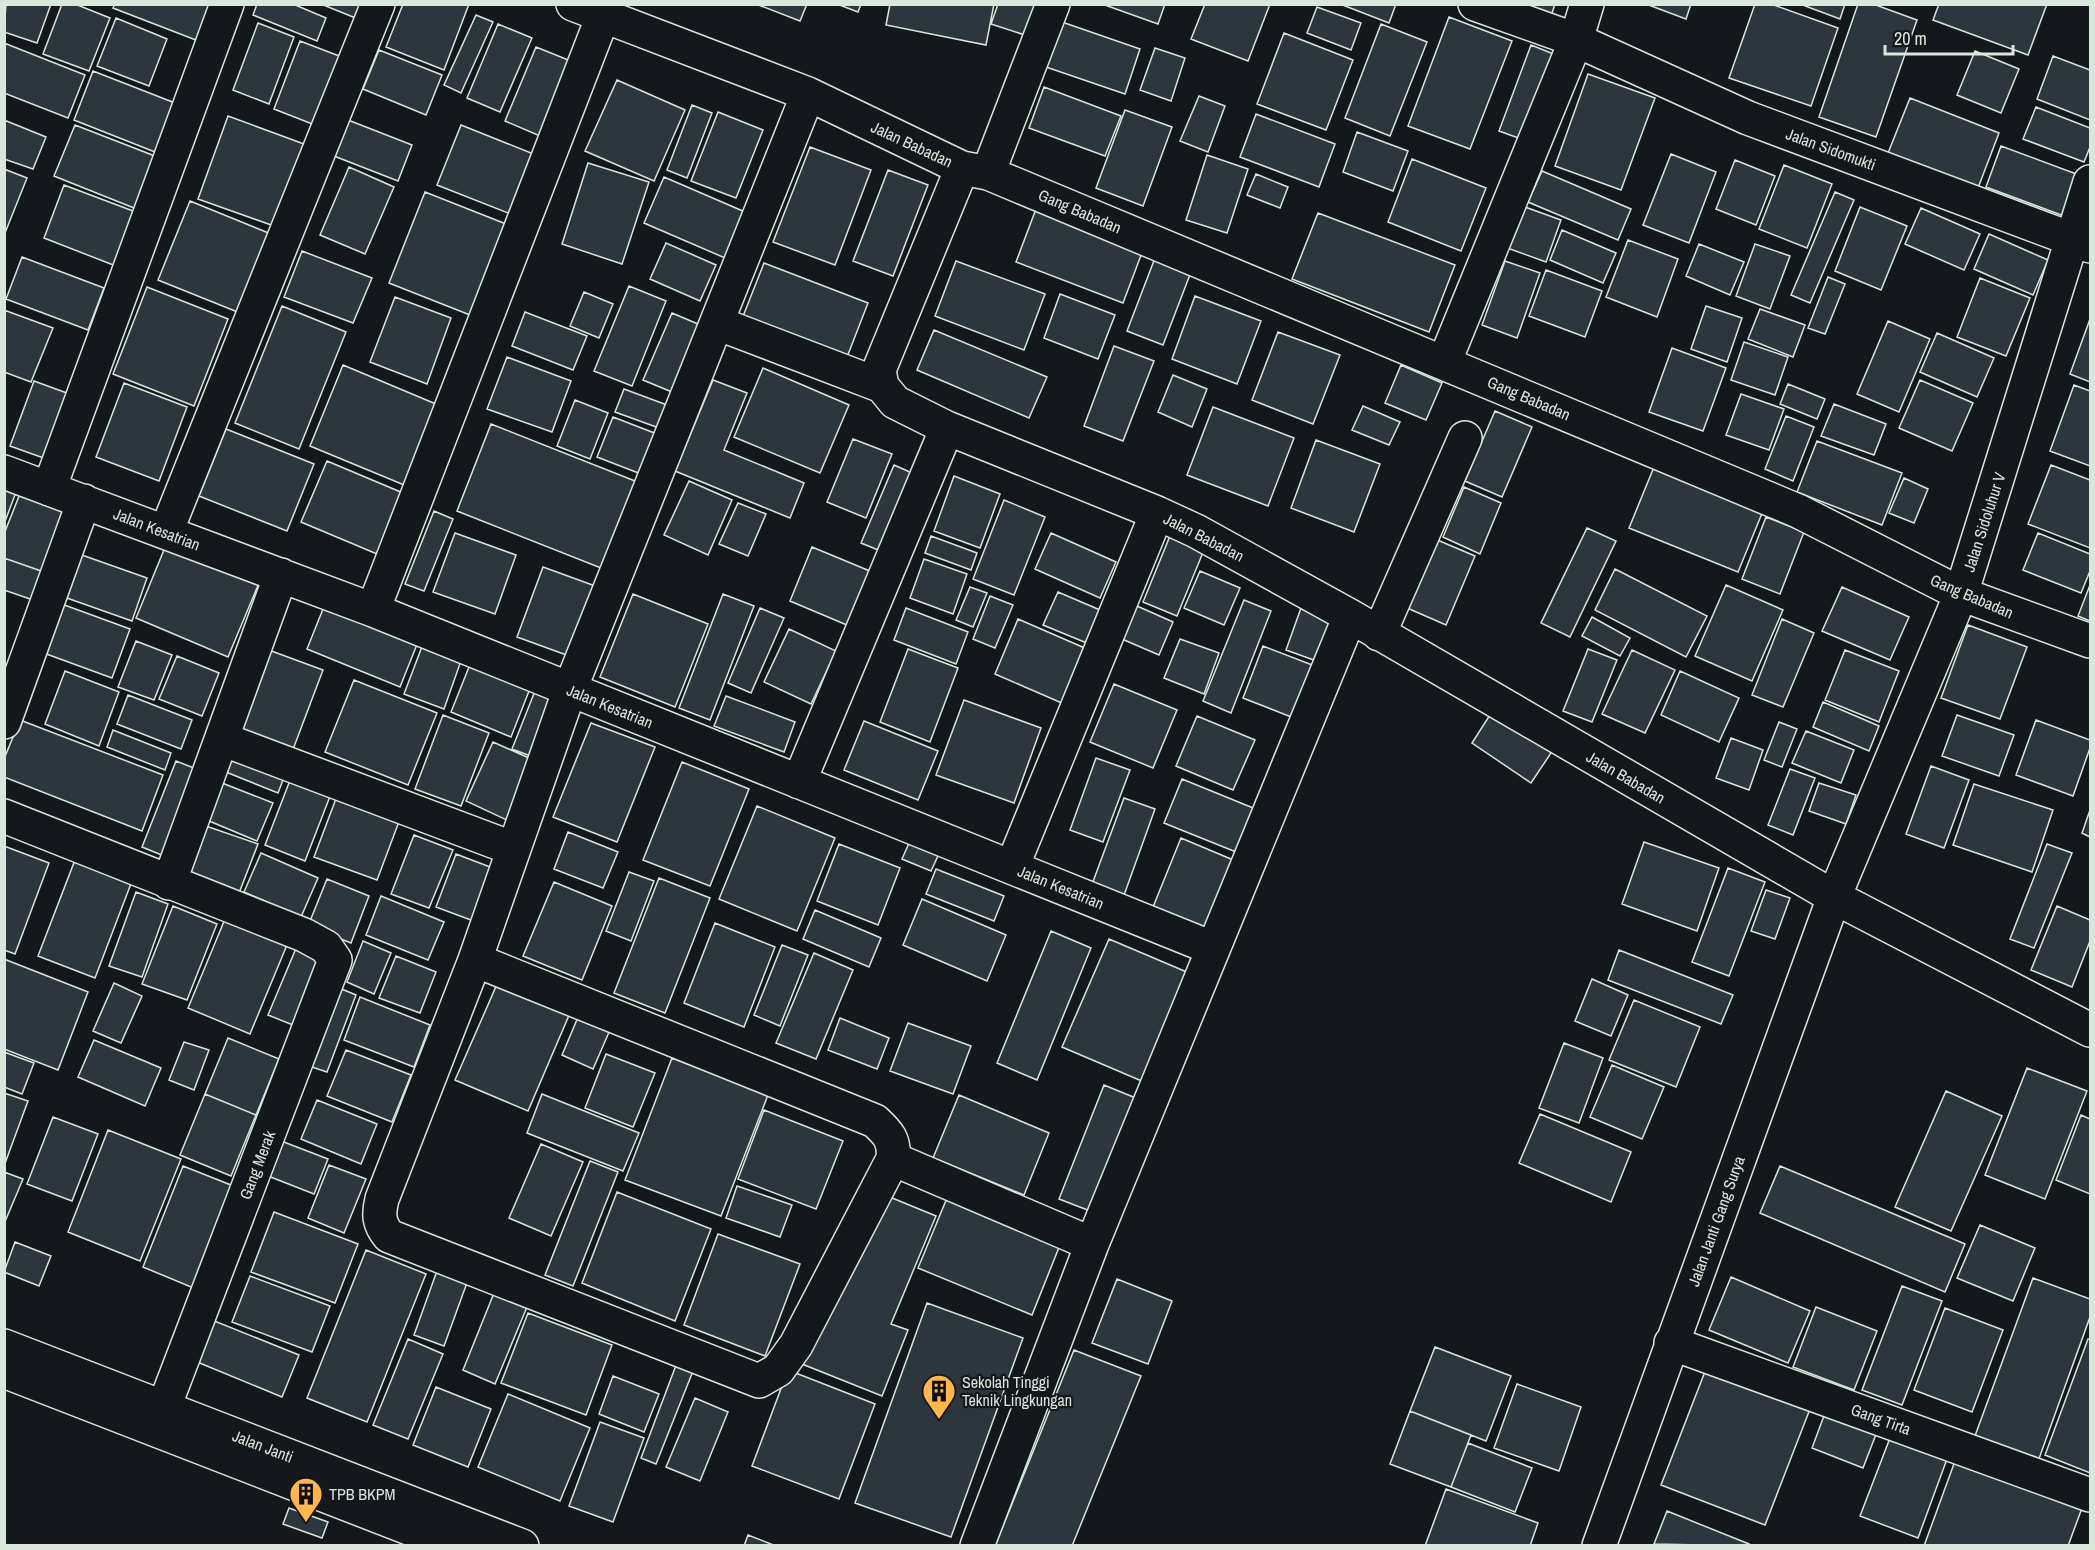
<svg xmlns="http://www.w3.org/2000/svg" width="2095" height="1550" font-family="'Archivo Narrow',sans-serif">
  <rect width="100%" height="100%" fill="#14181c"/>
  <!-- building -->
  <path fill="#2c363c" stroke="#d8e6dc" stroke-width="1.5" d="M6,4H51L37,43L4,32Z
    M62,4H75L110,18L89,71L43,54Z
    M115,4H215L201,42L113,8Z
    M257,4H293L326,18L317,41L253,15Z
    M321,4H364L358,19Z
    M403,4H469L444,70L386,47Z
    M756,4H807L800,21Z
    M837,4H861L858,12Z
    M890,4H994L986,45L886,25Z
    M998,4H1041L1031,37L991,24Z
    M1102,4H1165L1158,24Z
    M1205,4H1270L1248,61L1191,39Z
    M1340,4H1396L1389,23Z
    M1519,4H1555L1548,25Z
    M1646,4H1691L1686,19Z
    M1755,4H1771L1838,28L1811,106L1729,78Z
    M1800,4H1845L1840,19Z
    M1858,4H1873L1917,20L1876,137L1819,117Z
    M1939,4H2047L2028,55L1933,20Z
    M1317,7L1361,23L1351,50L1307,33Z
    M476,15L493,22L461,93L444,85Z
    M1449,17L1512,41L1470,149L1408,126Z
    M116,18L167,39L149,86L97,66Z
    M1062,22L1140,49L1125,94L1046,67Z
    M258,23L294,37L269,104L233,90Z
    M498,24L532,38L500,112L467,98Z
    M1381,24L1427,42L1390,136L1345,118Z
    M1284,33L1353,60L1326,130L1257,104Z
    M300,41L347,59L320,127L274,109Z
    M4,43L85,75L68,118L4,93Z
    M1531,45L1556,55L1524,140L1499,131Z
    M536,47L578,64L547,139L505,121Z
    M1155,48L1185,58L1171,101L1140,90Z
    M379,50L442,75L426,115L363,89Z
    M1975,51L2019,69L2001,113L1957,95Z
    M2053,56L2090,70V120L2037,99Z
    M93,71L175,103L155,152L74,120Z
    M1588,74L1655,98L1621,190L1555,166Z
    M617,80L685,110L654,181L585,151Z
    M1044,87L1121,116L1105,156L1029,128Z
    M1199,96L1225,106L1208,152L1180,141Z
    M1910,98L1999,133L1978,188L1888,153Z
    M692,105L712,113L687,178L667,170Z
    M2036,107L2090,128V147L2084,162L2023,139Z
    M1125,110L1172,127L1143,206L1096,188Z
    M718,112L763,130L736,198L691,181Z
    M1256,114L1335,144L1319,187L1240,157Z
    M228,116L304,144L274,226L198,199Z
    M4,120L46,137L33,169L4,159Z
    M348,120L412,145L398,181L334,156Z
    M75,125L160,158L139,210L54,176Z
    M461,125L536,155L513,215L437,185Z
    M1357,132L1408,151L1393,191L1343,172Z
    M2001,146L2079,175L2064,216L1986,187Z
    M810,147L871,170L835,265L773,242Z
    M1671,154L1716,172L1689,243L1643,225Z
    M1207,155L1248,169L1227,233L1186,220Z
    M1412,159L1486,188L1461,251L1388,222Z
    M1735,160L1775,176L1756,225L1716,209Z
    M588,163L649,182L622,264L562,244Z
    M1784,165L1832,184L1807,248L1759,229Z
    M349,167L394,187L365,254L320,235Z
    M4,169L27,178L5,233L4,232Z
    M888,170L928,185L893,276L853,261Z
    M1542,171L1631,209L1618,240L1528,202Z
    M1256,174L1288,187L1280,208L1247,195Z
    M664,177L752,215L732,261L644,223Z
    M64,185L141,214L121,268L44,238Z
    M425,192L506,224L470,315L389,283Z
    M1835,192L1854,200L1810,303L1791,295Z
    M190,201L271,234L240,313L158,280Z
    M1514,203L1561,220L1546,262L1499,245Z
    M1860,207L1907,226L1881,290L1835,271Z
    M1921,208L1980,234L1964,270L1905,244Z
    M1036,209L1143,250L1123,303L1016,262Z
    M1318,213L1455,265L1429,332L1292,279Z
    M1562,230L1616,253L1603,283L1550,260Z
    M1989,234L2048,260L2033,295L1974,269Z
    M1628,240L1678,259L1657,317L1606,297Z
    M666,243L716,265L700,301L650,279Z
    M1699,244L1744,262L1730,295L1686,276Z
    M1755,244L1790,256L1770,309L1736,296Z
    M302,251L372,278L353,323L284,297Z
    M22,257L104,288L88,330L6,299Z
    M1155,258L1191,272L1163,345L1127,331Z
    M956,261L1045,294L1024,350L935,316Z
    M1505,261L1540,273L1517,338L1482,325Z
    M764,263L868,303L842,370L738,329Z
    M1546,270L1602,291L1585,337L1529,316Z
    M1828,277L1845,284L1825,334L1808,328Z
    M1980,278L2030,298L2006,356L1957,337Z
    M629,286L666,301L632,386L594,371Z
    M147,287L228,319L194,406L113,374Z
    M584,292L613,304L599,338L570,326Z
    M1060,294L1115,315L1098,359L1044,338Z
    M1195,296L1261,321L1237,384L1172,359Z
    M395,297L451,318L427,384L370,362Z
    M282,306L346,332L299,449L235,423Z
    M1706,306L1742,318L1727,362L1691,349Z
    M1760,309L1805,325L1793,357L1748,339Z
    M4,310L53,328L31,382L4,372Z
    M525,312L587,336L573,370L512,346Z
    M672,313L712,330L684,397L643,380Z
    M2090,319V382L2070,374Z
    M1888,321L1930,339L1899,412L1857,394Z
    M934,330L1047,377L1029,418L917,370Z
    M1278,332L1340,355L1313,424L1252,400Z
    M1937,333L1994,358L1977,397L1920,372Z
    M1744,342L1788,357L1775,395L1731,380Z
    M1114,346L1154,361L1123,441L1084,426Z
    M1672,348L1726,368L1703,431L1649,412Z
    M507,357L571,381L552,432L487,409Z
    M343,365L443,407L409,487L310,446Z
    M1401,365L1442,383L1426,420L1385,403Z
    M763,368L849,405L820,473L734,437Z
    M1173,375L1207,389L1192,427L1158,412Z
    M713,380L747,393L724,450L804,483L790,518L675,471Z
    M1920,380L1973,403L1952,451L1899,428Z
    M34,381L75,396L52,461L10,446Z
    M124,383L187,407L159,481L96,457Z
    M1788,384L1825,399L1817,419L1780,404Z
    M2074,385L2090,391V466L2050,451Z
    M624,389L667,405L659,428L615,412Z
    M1741,394L1784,409L1769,450L1726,435Z
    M575,400L608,413L590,459L557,446Z
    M1834,404L1886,424L1874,455L1821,436Z
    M1363,406L1400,422L1389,445L1352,430Z
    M1213,407L1294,438L1268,506L1187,475Z
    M1495,411L1532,427L1502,497L1465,481Z
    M1786,416L1814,427L1793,481L1765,469Z
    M613,417L657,434L641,474L597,457Z
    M491,424L635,481L601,568L457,511Z
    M226,429L314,464L287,531L199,496Z
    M853,439L892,454L866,518L827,502Z
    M1316,440L1380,464L1354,532L1291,508Z
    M1817,441L1902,473L1882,525L1797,492Z
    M327,461L403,493L377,554L301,522Z
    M894,465L921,477L888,554L861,543Z
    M2051,465L2090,480V548L2028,524Z
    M1654,467L1763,511L1738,572L1629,528Z
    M954,476L1000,494L980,548L934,531Z
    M1904,478L1928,489L1914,523L1889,513Z
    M689,481L732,500L708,555L664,535Z
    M4,482L18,487L4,524Z
    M1464,487L1501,503L1480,554L1443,537Z
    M21,491L68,508L44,572L4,558V534Z
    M1004,500L1045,517L1014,595L973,579Z
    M738,503L766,514L748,556L719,544Z
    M434,511L453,519L424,591L405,584Z
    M1766,517L1804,532L1780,594L1742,579Z
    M1587,528L1616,541L1570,637L1541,623Z
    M1172,531L1206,545L1177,616L1143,602Z
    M455,533L516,555L495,614L433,592Z
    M1051,533L1116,562L1100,598L1035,569Z
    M2038,533L2090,554V571L2081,593L2023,570Z
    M931,536L977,553L971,570L925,553Z
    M1435,539L1475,556L1446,625L1405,607Z
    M166,545L259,583L228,657L136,618Z
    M812,547L877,574L854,628L790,601Z
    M79,554L147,578L132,621L64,597Z
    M4,558L44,572L33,600L4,590Z
    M924,559L967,574L953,614L910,598Z
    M543,567L598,587L572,657L517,637Z
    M1615,569L1707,616L1686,657L1595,610Z
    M1200,571L1240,588L1224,625L1184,608Z
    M1726,585L1783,610L1752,681L1695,656Z
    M2090,585V621L2078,616Z
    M970,587L987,593L973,627L956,620Z
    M1842,587L1909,617L1890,660L1822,631Z
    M1058,592L1107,613L1094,646L1043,625Z
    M633,594L708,624L675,707L600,677Z
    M723,594L754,606L710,720L679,708Z
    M990,596L1013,605L995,648L973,639Z
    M1244,600L1271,611L1231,713L1203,701Z
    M59,603L130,629L112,678L41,652Z
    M325,604L418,642L400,687L307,649Z
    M1137,606L1173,622L1159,655L1122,639Z
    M760,608L784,618L751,693L728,683Z
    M906,608L968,632L956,664L894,640Z
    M1301,608L1337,621L1322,663L1286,650Z
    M1592,617L1630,638L1620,656L1582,636Z
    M1018,619L1087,649L1064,704L995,674Z
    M1782,619L1814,633L1783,707L1752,695Z
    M1968,625L2027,647L2000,719L1941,698Z
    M789,629L836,651L811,704L764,682Z
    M1180,639L1219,653L1204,694L1164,678Z
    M136,641L172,655L154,700L118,687Z
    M423,644L462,658L444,709L404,694Z
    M1263,646L1320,668L1299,720L1243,698Z
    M266,649L323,670L292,752L235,731Z
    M908,649L958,668L930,742L880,722Z
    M1588,649L1617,660L1592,722L1563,711Z
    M1632,650L1675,670L1645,733L1602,714Z
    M1845,650L1899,671L1879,722L1825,700Z
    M177,656L219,673L202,716L159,699Z
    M471,662L531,686L511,737L451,712Z
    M65,671L119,692L99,746L45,724Z
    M1680,671L1739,698L1719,742L1661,715Z
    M354,680L437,713L408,785L325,752Z
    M1114,684L1177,710L1153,768L1090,742Z
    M535,691L564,702L541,760L512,749Z
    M128,695L192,720L181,749L117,724Z
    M726,696L795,722L784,752L714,726Z
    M964,700L1041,728L1014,803L936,775Z
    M1823,702L1879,726L1869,751L1813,727Z
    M1495,707L1555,747L1531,783L1472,743Z
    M443,715L489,733L461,806L415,789Z
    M1957,715L2014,735L1999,776L1942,756Z
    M1197,716L1255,740L1233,790L1176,766Z
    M20,720L163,775L142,831L4,777V759Z
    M2036,720L2090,740V748L2073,796L2016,775Z
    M864,721L938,751L918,800L844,770Z
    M1779,722L1797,729L1782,767L1764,760Z
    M591,723L655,747L617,842L553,817Z
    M113,730L171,753L165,770L107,747Z
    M1806,731L1854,750L1841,783L1792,763Z
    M1731,738L1763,750L1749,790L1716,778Z
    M493,742L538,762L511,822L466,801Z
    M224,748L286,772L278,793L216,768Z
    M1096,758L1130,770L1103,842L1070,830Z
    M176,761L204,772L169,858L142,847Z
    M682,762L749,789L710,886L643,860Z
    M1931,766L1969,780L1944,848L1906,834Z
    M1790,769L1815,778L1793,835L1768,825Z
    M294,770L334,786L305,861L265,845Z
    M1182,779L1258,810L1241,854L1164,823Z
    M217,781L273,803L257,841L202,818Z
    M1819,783L1856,795L1846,824L1809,811Z
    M1974,784L2053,810L2032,872L1953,845Z
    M340,788L403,811L377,880L314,857Z
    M1124,798L1155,809L1123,898L1091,887Z
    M757,806L835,838L797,931L719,899Z
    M2090,810V837L2082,833Z
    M203,825L258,844L239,893L186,873Z
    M568,832L618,852L603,888L554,869Z
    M913,834L942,847L931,871L902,859Z
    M414,835L453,850L429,908L391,894Z
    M1181,838L1238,862L1210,931L1153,907Z
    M1644,842L1719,868L1697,931L1622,904Z
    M839,844L900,868L878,925L817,901Z
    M2047,844L2072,853L2034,948L2010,939Z
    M4,846L49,863L15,954L4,950Z
    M261,853L318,878L301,917L244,892Z
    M456,854L498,870L479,923L436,907Z
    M75,860L132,881L95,978L38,956Z
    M1728,868L1765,882L1729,976L1692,962Z
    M936,869L1004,896L994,921L926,894Z
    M629,872L654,881L631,941L606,931Z
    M659,878L710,898L665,1013L614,993Z
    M327,879L369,896L351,943L308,926Z
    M554,882L612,906L582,980L523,956Z
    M1766,890L1790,898L1775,939L1751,931Z
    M136,892L168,904L142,977L109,966Z
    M381,896L444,922L428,960L366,935Z
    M922,899L1006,935L987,981L903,945Z
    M173,906L217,924L187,1000L142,984Z
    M2057,906L2090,920V941L2072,987L2031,970Z
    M815,910L881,938L869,967L803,939Z
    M225,919L287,945L250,1034L188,1008Z
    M715,923L775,947L744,1027L684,1003Z
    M1051,931L1091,948L1037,1080L997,1063Z
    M1109,939L1189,973L1144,1082L1062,1047Z
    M363,941L391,953L374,994L347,982Z
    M782,945L808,955L780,1026L754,1015Z
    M297,946L327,959L298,1027L268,1015Z
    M1619,950L1733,995L1721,1024L1608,980Z
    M814,953L853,970L816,1059L776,1043Z
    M396,956L436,972L420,1013L379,998Z
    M4,959L88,992L58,1070L4,1049Z
    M1592,979L1628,995L1611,1036L1575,1021Z
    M498,982L570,1013L528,1111L455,1080Z
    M114,983L142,996L121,1043L93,1031Z
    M332,985L356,995L327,1072L303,1064Z
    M360,997L430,1025L414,1067L344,1040Z
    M1634,1000L1700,1027L1676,1087L1609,1060Z
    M581,1010L613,1023L593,1069L562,1055Z
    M840,1018L889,1038L877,1069L828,1050Z
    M908,1023L971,1046L953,1094L890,1071Z
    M228,1038L279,1059L256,1115L205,1094Z
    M94,1040L161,1068L145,1106L78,1077Z
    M184,1042L209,1050L194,1090L169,1080Z
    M1564,1043L1603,1058L1579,1123L1539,1108Z
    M346,1050L411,1075L392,1122L327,1096Z
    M4,1052L34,1063L22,1094L4,1087Z
    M606,1054L655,1073L633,1127L585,1108Z
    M672,1058L768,1095L721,1216L625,1180Z
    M1612,1065L1664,1087L1642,1139L1590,1117Z
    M2027,1068L2087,1091L2045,1199L1985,1175Z
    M1104,1085L1143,1101L1098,1214L1059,1199Z
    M1946,1091L2002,1116L1951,1231L1895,1207Z
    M4,1093L28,1101L4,1166Z
    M205,1094L256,1115L231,1176L180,1155Z
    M542,1094L639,1133L623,1171L527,1133Z
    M959,1095L1049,1133L1024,1195L933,1158Z
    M317,1100L377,1124L361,1164L301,1139Z
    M764,1110L843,1141L816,1209L738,1179Z
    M1540,1114L1631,1152L1611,1202L1519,1163Z
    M2081,1115L2090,1119V1194L2056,1180Z
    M53,1117L98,1134L72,1201L27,1184Z
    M108,1130L181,1159L140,1261L68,1232Z
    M276,1139L328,1159L314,1194L263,1174Z
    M541,1144L583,1162L551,1236L509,1218Z
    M590,1161L618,1172L573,1286L545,1275Z
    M329,1165L366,1179L344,1233L308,1218Z
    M183,1166L236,1187L196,1289L143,1267Z
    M1780,1166L1965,1244L1945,1292L1760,1213Z
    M4,1172L23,1179L4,1224Z
    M737,1186L792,1205L780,1237L726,1218Z
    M617,1192L711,1229L675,1321L582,1283Z
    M880,1193L936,1216L891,1324L908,1330L882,1396L797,1362Z
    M947,1198L1060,1245L1032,1315L918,1268Z
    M274,1212L358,1244L335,1303L251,1272Z
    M1980,1225L2035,1248L2013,1301L1957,1278Z
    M718,1234L800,1264L765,1356L684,1325Z
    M15,1242L51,1256L39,1286L4,1272Z
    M366,1250L426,1274L367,1422L307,1398Z
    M438,1268L468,1280L444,1346L414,1335Z
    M250,1276L330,1306L312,1352L232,1322Z
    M1731,1277L1810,1311L1788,1363L1709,1330Z
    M2033,1278L2090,1299V1317L2036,1467L1972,1444Z
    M1117,1279L1172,1301L1148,1364L1092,1343Z
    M1902,1286L1942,1301L1902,1405L1862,1390Z
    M494,1293L527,1307L495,1384L463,1370Z
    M927,1303L1023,1338L951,1537L855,1503Z
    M1816,1307L1877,1331L1854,1390L1793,1367Z
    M1945,1308L2003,1330L1972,1412L1914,1390Z
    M528,1313L612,1345L586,1415L501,1383Z
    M207,1318L299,1355L282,1397L190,1359Z
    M408,1339L443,1354L408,1439L373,1425Z
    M2088,1339H2090V1473L2045,1455Z
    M1435,1347L1511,1376L1486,1441L1410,1411Z
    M1074,1350L1141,1376L1072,1546H995Z
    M678,1360L695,1366L656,1464L641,1458Z
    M1706,1369L1810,1409L1765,1525L1661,1485Z
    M788,1370L875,1404L839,1499L752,1466Z
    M613,1376L659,1394L644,1432L599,1414Z
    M1517,1384L1581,1407L1559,1471L1494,1448Z
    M436,1387L491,1409L468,1467L413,1445Z
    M508,1394L590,1428L560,1501L478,1467Z
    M695,1398L728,1412L700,1481L666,1467Z
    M1828,1405L1880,1424L1863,1468L1812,1448Z
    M1410,1411L1471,1435L1451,1487L1390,1464Z
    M600,1422L644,1438L613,1522L569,1506Z
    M1890,1438L1947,1459L1918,1538L1860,1516Z
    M1468,1443L1532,1468L1515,1512L1451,1487Z
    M1955,1461L2082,1508L2068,1546H1924Z
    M1446,1489L1538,1523L1530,1546H1425Z
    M289,1508L328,1522L322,1538L283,1524Z
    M1667,1511L1749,1544L1748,1546L1654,1544Z
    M748,1535L776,1546H744Z"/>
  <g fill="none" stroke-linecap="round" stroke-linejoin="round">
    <defs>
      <path id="minor" d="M573,4L808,94L962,168L879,370L882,386L895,402L947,428L1157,513L1196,531L1350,616L1834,897L2090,1030
        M1475,4L1576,40L1748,118L2090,246
        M808,94L570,689L475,960L875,1121C888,1133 895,1140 893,1159L1092,1244
        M962,168L988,173L1798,511L1961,594L2090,641
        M988,173L1053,4
        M717,323L882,386
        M1444,363L1576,40L1587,4
        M4,472L373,610L1212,948
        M49,489L227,4
        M166,532L378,4
        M373,610L603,16
        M1379,634L1465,438
        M4,722L84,501
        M222,739L514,849
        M799,782L947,428
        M4,816L304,935L326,947L335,960L164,1407
        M1012,867L1157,513
        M169,883L281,575
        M475,960L382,1199C378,1215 379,1224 389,1236L759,1381L778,1370L796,1345L893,1159
        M1671,1343L2090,1495
        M977,1546L1092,1244L1350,616
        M1599,1546L1834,897L1961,594L2090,182"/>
      <path id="major" d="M4,1346L522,1546
        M4,1371L455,1546"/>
    </defs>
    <!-- minor casing -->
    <use href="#minor" stroke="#d8e6dc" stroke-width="36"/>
    <!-- major casing -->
    <use href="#major" stroke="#d8e6dc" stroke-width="36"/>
    <!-- minor -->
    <use href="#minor" stroke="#14181c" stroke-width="33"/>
    <!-- major -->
    <use href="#major" stroke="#14181c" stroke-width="33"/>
  </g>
  <!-- icons -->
  <defs>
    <symbol id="building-pin" viewBox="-11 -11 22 30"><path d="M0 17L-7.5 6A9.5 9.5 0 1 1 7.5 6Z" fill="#ffb74d" stroke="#14181c"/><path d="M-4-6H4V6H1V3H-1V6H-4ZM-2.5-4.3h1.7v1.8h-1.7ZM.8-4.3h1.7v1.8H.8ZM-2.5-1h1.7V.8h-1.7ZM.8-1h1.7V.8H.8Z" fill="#111"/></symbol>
  </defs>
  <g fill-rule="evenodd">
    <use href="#building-pin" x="920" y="1372" width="38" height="52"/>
    <use href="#building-pin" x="287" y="1475" width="38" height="52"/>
  </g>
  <g text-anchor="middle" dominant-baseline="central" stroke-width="4.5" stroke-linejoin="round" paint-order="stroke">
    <!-- street labels -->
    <g font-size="16" fill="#d8e6dc" stroke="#14181c">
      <text transform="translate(912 144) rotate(25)">Jalan Babadan</text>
      <text transform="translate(1831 149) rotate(20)">Jalan Sidomukti</text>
      <text transform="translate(1080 211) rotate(23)">Gang Babadan</text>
      <text transform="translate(1529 398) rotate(23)">Gang Babadan</text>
      <text transform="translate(1984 522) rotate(-72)">Jalan Sidoluhur V</text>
      <text transform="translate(157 529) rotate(21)">Jalan Kesatrian</text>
      <text transform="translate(1204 537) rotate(27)">Jalan Babadan</text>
      <text transform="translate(1972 596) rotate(23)">Gang Babadan</text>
      <text transform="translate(610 706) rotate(22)">Jalan Kesatrian</text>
      <text transform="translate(1626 777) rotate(30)">Jalan Babadan</text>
      <text transform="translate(1061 887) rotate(22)">Jalan Kesatrian</text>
      <text transform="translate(257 1165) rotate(-69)">Gang Merak</text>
      <text transform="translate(1716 1221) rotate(-70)">Jalan Janti Gang Surya</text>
      <text transform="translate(1881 1419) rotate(20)">Gang Tirta</text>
      <text transform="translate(263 1446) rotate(21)">Jalan Janti</text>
    </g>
    <!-- poi labels -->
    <g font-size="16" fill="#d8e6dc" stroke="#14181c" text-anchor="start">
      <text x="962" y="1382">Sekolah Tinggi<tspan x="962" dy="18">Teknik Lingkungan</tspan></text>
      <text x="329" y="1494">TPB BKPM</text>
    </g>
  </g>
  <!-- border -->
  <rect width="2095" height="1550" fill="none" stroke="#d8e6dc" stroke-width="12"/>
  <!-- scale -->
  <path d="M1885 45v9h128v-9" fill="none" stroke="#d8e6dc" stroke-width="3"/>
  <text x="1894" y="45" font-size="18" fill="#d8e6dc" stroke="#14181c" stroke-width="4.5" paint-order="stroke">20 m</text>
</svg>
